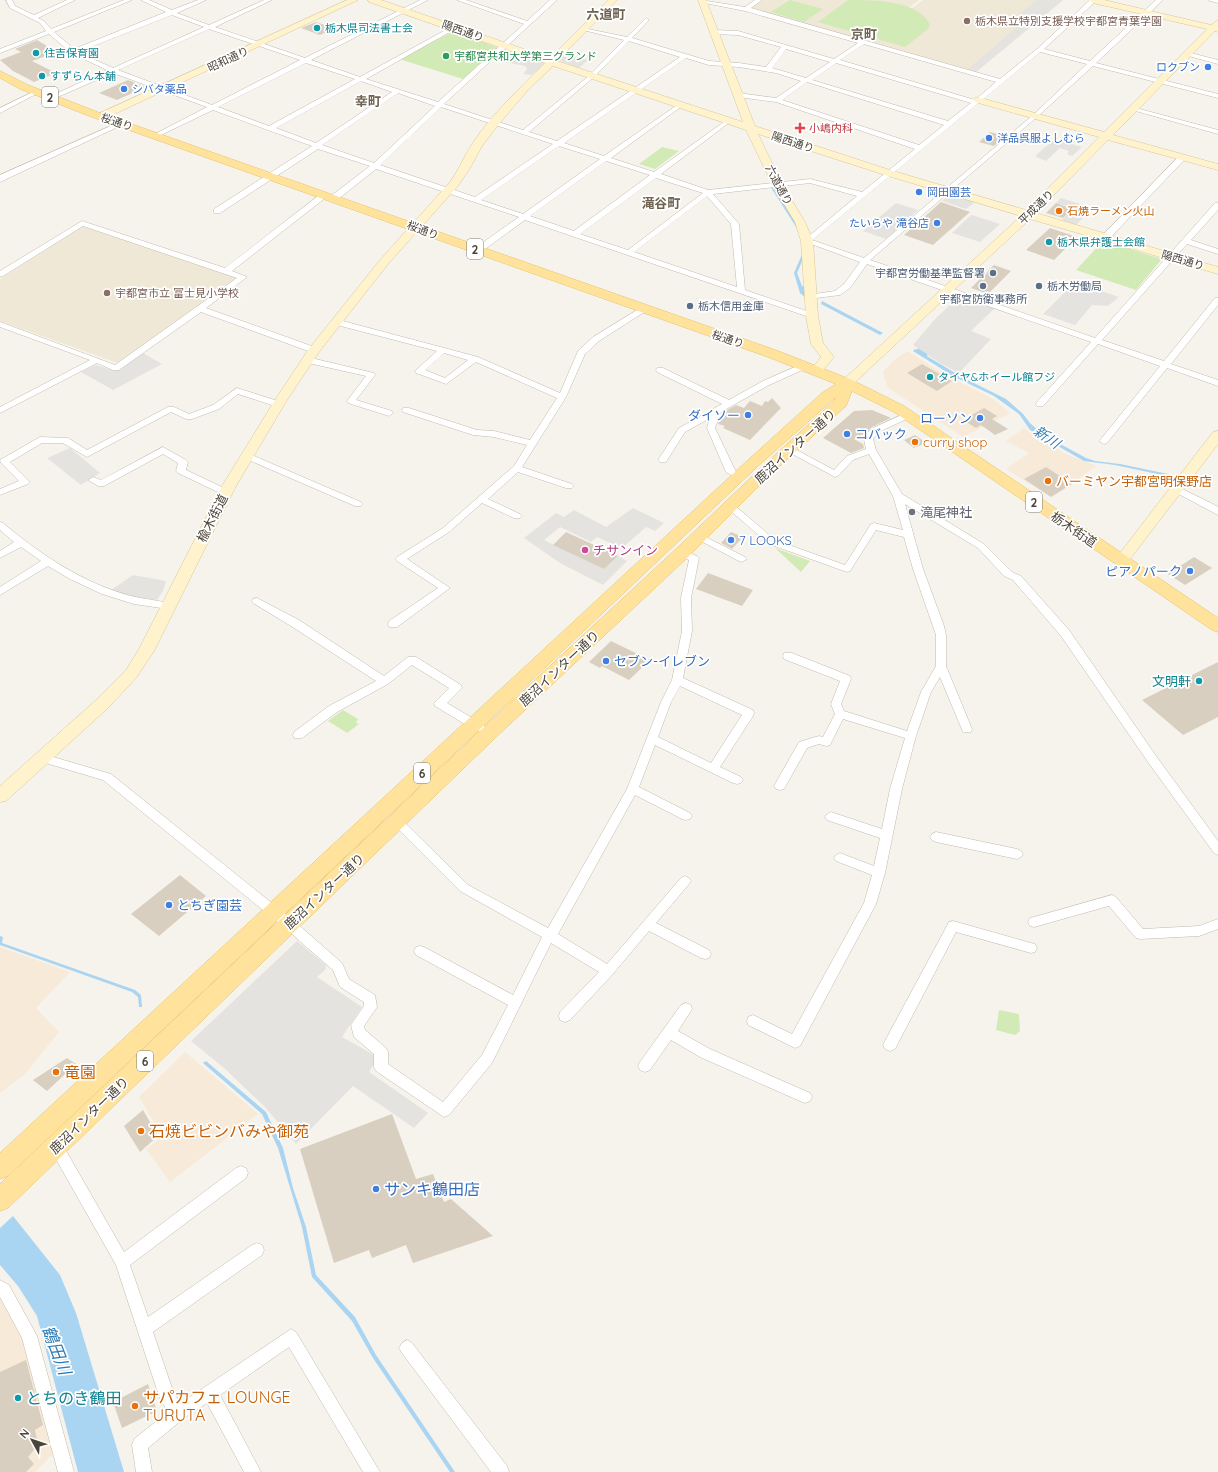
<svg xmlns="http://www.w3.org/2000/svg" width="1218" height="1472" font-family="Quicksand,'Noto Sans JP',sans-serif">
  <rect width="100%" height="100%" fill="#f6f3ec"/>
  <!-- commercial -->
  <path fill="#f7ead8" d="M907,351L944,374L993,399L1010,413L963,437L887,387L883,372L893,361Z
    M1024,428L1033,435L1068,455L1097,466L1051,497L1006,469L1029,453L1006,441Z
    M0,947L70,972L36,1008L59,1032L25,1074L0,1093Z
    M185,1052L258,1114L170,1182L146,1149L163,1137L139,1097Z
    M0,1293L24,1340L54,1453L35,1472H0Z"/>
  <!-- education -->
  <path fill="#efe8d6" d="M762,0H919L865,41L752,8V7Z
    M923,0H1063L976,72L869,41Z
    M83,226L238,277L118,363L0,321V279Z"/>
  <!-- green -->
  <path fill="#d2eab5" d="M790,0L823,9L804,22L771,12Z
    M848,0C874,0 919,0 930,25L928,29L905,47L818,22Z
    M454,31L498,48L463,79L399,59Z
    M662,147L679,151L655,169L639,164Z
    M1103,241L1162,259L1136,290L1076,270Z
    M775,548L810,561L801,572Z
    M343,710L358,719L356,723L359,724L347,733L328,721Z
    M999,1010L1019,1014L1020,1031L1015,1035L996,1030Z"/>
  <!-- parking -->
  <path fill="#e5e3e0" d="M1037,0H1063L976,72L968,69L1018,26L1008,23Z
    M508,49L543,61L545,64L532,75L523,74L527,69L525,66L496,60Z
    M564,55L588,60L579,68L558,60Z
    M1055,139L1082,147L1072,156L1067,154L1069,151L1060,148L1046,161L1036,157V155Z
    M950,194L957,195L975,202L966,209L942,201Z
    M1061,198L1093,208L1076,225L1062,220L1073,208L1056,203Z
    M896,203L918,210L886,239L863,231Z
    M971,215H972L1000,224L980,242L952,233Z
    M1075,282L1119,297L1108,306L1092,305L1075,325L1043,314Z
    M962,296L995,308L971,331L991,339L959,373L940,363L913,345L936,318L959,297Z
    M143,353L162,364L113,390L81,372L96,365L115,371Z
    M70,448L100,473L81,485L47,458Z
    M633,508L664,523L655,531L646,527L622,548L597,537L591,542L560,527L544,540L604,569L618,556L627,561L603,585L560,563L524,538L556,513L564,517L574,510L606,527Z
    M133,575L166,581L163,591L157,600L129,596L111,590Z
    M297,941L326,965L325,970L317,977L362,1007L342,1037L378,1057L369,1072L428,1113L414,1128L353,1086L296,1144L265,1107L224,1068L191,1041Z"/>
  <!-- water -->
  <path fill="#a9d4f2" d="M770,186H773L800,229L807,250L797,273L802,286L805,287L807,299L800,293L794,273L804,250L798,230Z
    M822,301L883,333L880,335L821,304Z
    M915,349L962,377L1006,399L1023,414L1030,423L1042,434L1086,458L1095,461L1120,464L1173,475L1171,477L1115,465L1084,461L1030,430L1019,414L994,396L953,376L913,351Z
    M0,936L3,937L2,943L135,990L141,995L142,1007H139L138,997L132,992L0,945Z
    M206,1061L266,1112L283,1148L293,1188L306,1227L316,1275L355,1317L376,1355L455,1472H450L373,1358L352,1321L312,1277L302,1227L278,1148L262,1114L203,1063Z
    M13,1216L60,1275L76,1313L124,1472H78L37,1316L18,1286L0,1265V1228Z"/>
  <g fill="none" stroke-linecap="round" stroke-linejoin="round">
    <!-- stream -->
    <path stroke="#a9d4f2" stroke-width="3" d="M918,350L926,355"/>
  </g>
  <!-- building -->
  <path fill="#d8cfc1" d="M316,22L334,28L320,35L301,28Z
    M37,40L57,52L32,61L56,73L34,82L13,71L0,60L21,52L15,49Z
    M128,80L146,87L117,100L99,93Z
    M990,132L1005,136L994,146L979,142Z
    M941,202L970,212L933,245L904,235Z
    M1056,203L1072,209L1063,218L1046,213Z
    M1050,228L1077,237L1054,260L1026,250Z
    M994,265L1011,271L988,294L971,288Z
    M922,364L952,381L937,391L907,373Z
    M772,398L781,408L750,440L723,428L725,426L718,424L721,416L727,410L736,405L744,408L750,401L762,406L765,401L768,402Z
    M984,408L997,416L992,419L1008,429L995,435L981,425L976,428L963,420Z
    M872,410L891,418L872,427L866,433L854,439L863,444L864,448L851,453L823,438L854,411Z
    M915,435L926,443L914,448L904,440Z
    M1046,467L1072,484L1051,497L1024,479Z
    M566,532L618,556L604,569L553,545Z
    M731,532L743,537L732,549L721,543Z
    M1194,557L1212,568L1185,585L1168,574Z
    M708,573L753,590L742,606L696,589Z
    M611,641L650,660L629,680L602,666L600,668L589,662Z
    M1218,662V717L1183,735L1142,700Z
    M180,875L206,896L159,936L131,914Z
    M67,1058L76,1064L47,1091L33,1080Z
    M143,1110L158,1136L140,1152L124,1126Z
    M392,1114L416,1179L433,1174L444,1202L451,1199L493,1236L413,1263L406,1245L372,1258L369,1250L334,1263L300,1149Z
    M26,1360L43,1425L35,1430L38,1445L28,1457L34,1464L26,1472H0V1372Z
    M148,1384L157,1411L122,1428L113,1402Z"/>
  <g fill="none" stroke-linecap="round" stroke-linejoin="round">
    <defs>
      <path id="street" d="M6,0H12L15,6L34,15L67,0H75L38,18L44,21L51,29L124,0H132L54,32L74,49L166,12L141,0H149L172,10L198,0H206L177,13L209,25L264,0H272L215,27L305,58L420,0H428L311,60L360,77L451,27H455V29L366,79L438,102L524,24L457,0H466L527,21L550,0H557L444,104L523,130L590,75L624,40L583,30V28L627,37L646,18L649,20L632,38L709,61L739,63L766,67L781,47L738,35L713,34L710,32L713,30L738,31L834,59L858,43L745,11L700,2V0L745,7L755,0H762L751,8L1000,79L1037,49L1090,0H1097L1044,49L1090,61L1156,0H1163L1096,63L1218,94V98L1093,66L1037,117L870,260L1095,338L1215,203H1218V210L1191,240L1218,249V254L1187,244L1102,340L1164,361L1215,298H1218V305L1171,364L1218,380V386L1167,368L1107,443L1104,444L1099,441L1101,439L1160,366L1098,344L1043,406H1037L1036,404L1037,402L1091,342L867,264L850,288L840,295L808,299V295L835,291L844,284L860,262L803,241L857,196L810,183L713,194L739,224L745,290L815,314L816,316L812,318L525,220L481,252H475V248L519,217L376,169L337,200H331V196L370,166L318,149L220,213H214V209L312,146L213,110L159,136H155V134L207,107L113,73L53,99H49V97L107,70L71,53L49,34L0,53V49L46,31L40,23L10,8ZM172,15L204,27L113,68L78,52ZM209,29L300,60L212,105L118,70ZM629,41L680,57L557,141L529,132L594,77ZM864,44L996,82L975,100L840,60ZM786,49L830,62L806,78L772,68ZM1040,52L1087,64L1033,115L864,258L812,240ZM686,58L709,65L739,67L776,73L801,81L776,98L738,93L735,95L738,97L776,102L915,149L862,192L810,179L708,190L661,174L730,122L731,121L728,119L654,172L611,158L682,106L683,105L680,103L604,156L564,143ZM306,63L355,79L269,126L218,107ZM836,63L971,103L948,121L812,80ZM361,81L392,92L316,143L276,128ZM807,82L944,125L919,145L782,100ZM398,93L435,106L374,163L322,145ZM441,107L553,144L475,197L380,165ZM559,146L600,159L523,214L481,200ZM606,161L650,175L574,231L530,216ZM656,178L703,193L628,250L580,234ZM707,196L731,224L737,287L634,252Z
        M1209,0H1218V3L1210,1Z
        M1187,52L1218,60V64L1185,55L1184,54Z
        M35,91L40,92L0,113V108Z
        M1132,108H1136L1218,130V134L1132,110Z
        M122,121L124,122V124L0,182V175Z
        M1180,155H1183L1187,157L1108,240H1102V236Z
        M322,193H325L329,195L232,271L247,277L206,308L317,348L318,350L317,352H311L201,312L119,370H113L97,363L0,413V407L90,360L0,327V322L115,365L237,278L83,226L3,276H0V271L82,221L225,268Z
        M642,307H648L649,309L599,341L585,354L566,397L522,467L572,484L574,486L572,488H566L518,472L488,499L520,514L522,516L520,518H514L482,503L449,532L407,559L450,588L397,627H389L388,624L389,621L438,588L397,561L395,559L397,557L443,528L514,466L527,445L494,437L473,435L403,412L402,410L403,408H409L477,430L494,431L530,440L557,398L476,362L446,384L416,373L415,371L437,351L333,324L332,322L333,320H339L478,357L560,393L578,351L593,337ZM444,353L468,360L445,378L425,370Z
        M307,357L374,373L375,375L356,400L392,411L393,413L389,416L348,403L347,401L366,376L304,362L303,360L304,358Z
        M804,363L807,364L808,366L807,368L769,385L721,412L715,428L736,472L734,474L731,475L726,472L707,428L710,418L685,432L666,462H660L658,460L679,428L722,404L657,372L656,370L657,368H663L729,400L763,381Z
        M237,388L281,402L282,404L278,407L238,394L219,409L192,419H186L171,412L87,457L63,443H42L10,462L30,482L28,484L0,495V489L19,481L1,463L0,460L40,437L68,438L87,450L168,407H174L189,414L213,405Z
        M908,412L912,415L911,417L879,432L873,439L876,450L902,494L984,544L1012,572L1021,576L1069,630L1156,756L1218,841V855L1214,853L1148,762L1061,636L1013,580L1004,576L978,548L905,504L923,569L944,626L946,635V666L972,729L971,732H963L940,677L931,692L916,736L902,789L885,873L876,904L800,1046L795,1048L748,1025L747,1021L748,1017L753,1015L792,1034L864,903L872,875L836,861L834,858L836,855L840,853L874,866L880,838L827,820L825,817L827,814L831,812L882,829L890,789L905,738L843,719L830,745L826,746L819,744L807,748L784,789L780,790L776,789L774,786L799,742L819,736L823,737L835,714L831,704L840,681L784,659L783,656L784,653H792L850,676L851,679L841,704L844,711L907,731L921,692L936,666V635L913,569L904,537L876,530L850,571L847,572L769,544L725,506L730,503L733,504L775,540L845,565L871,524L874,523L903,530L893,496L869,454L853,460L838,476L835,477L785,450L787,448H793L834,470L847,456L866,449L864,439L868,432L873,428Z
        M163,447L186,460L188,462L186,470L228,490L230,492L228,494H222L178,473L176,471L178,463L163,454L104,486H98L88,480L93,477L101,480Z
        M247,453L361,502L363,504L361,506H355L244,458L242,456Z
        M1176,486L1213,504L1218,507V515L1173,491L1171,489Z
        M0,522L3,523C41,555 83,583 131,596C143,599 156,600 168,603L173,606L168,609L134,604L102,594L70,579L48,566L0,595V587L41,561L21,547L0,558V551L14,542L0,530Z
        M698,533L745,557L747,559L742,562L739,561L695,538L693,536L695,534Z
        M682,550L697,556L699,558L691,598L692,631L683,678L753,710L754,713L753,716L720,767L741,777L743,780L741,783L737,784L733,783L655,745L639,787L690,813L692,816L690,819L686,820L682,819L635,795L558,934L607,964L681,878L685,876L689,878L691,881L689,884L656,923L709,950L711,954L709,958L705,959L701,958L649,931L612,975L570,1020L565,1022L560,1020L559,1016L560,1012L599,972L551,943L492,1063L449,1115L444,1117L376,1071L374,1067V1054L354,1037L351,1025L364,1006V1002L340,987L333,970L285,928L103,780L39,761L37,758L39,755L43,754L111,774L293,920L342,963L349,979L375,995L377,1007L364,1026L365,1030L386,1048L388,1052V1064L443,1102L482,1055L508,1005L416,955L414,951L416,947L420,946L424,947L513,995L542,937L460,891L391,822L393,819L397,817L401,819L468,885L548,928L627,789L661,702L672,680L682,631L681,598L689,560L679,555L677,553ZM680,686L742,715L711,763L658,737L671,702Z
        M257,598L299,620L384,676L408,657H416L461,685L462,688L447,703L484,725L485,728L484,731H476L435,706L434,703L449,688L412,665L388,684L337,712L302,738H294L293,735L294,732L329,706L376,681L291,626L253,603L252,601L253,599Z
        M936,832L1017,849L1021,851L1023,854L1021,857L1017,859L936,842L932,840L930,837L932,834Z
        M1112,895L1116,897L1143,929L1199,926L1218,919V929L1199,936L1140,939L1136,938L1109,906L1034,927L1030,926L1028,922L1030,918L1034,917Z
        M953,921L1031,943L1035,944L1037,948L1035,952L1031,953L956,932L895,1049L890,1051L885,1049L883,1045L885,1041L949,922Z
        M686,1003L691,1005L692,1009L678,1031L710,1049L810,1093L812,1097L810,1101L805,1103L800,1101L700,1057L671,1040L650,1070L645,1072L640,1070L638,1066L640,1062L681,1005Z
        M56,1141L61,1142L124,1252L236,1168L241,1166L246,1168L248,1173L246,1178L130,1265L148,1317L252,1245L257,1243L262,1245L264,1250L262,1255L153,1332L174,1394L181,1403L291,1329L296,1332L380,1472H363L289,1347L220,1395L261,1472H244L207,1403L184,1418L148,1448L152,1472H136L132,1445L134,1439L168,1412L160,1399L116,1265L49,1147L51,1142Z
        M0,1280L9,1285L37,1336L74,1472H58L22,1338L0,1297Z
        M407,1340L412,1343L507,1466L509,1472H491L402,1353L399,1348L402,1343Z"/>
      <path id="secondary" d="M347,0H358L106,118H98L97,116L98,114Z
        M368,0H381L550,58L608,0H617L557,61L743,122L698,0H706L755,126L893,171L1026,210L1099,137L975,102L973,100L975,98H981L1104,132L1207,29L1093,3L1089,0H1104L1211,25L1218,20V32L1215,31L1113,135L1218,164V170L1108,140L1036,213L1218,267V274L1030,219L851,386H843L841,383L843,380L1021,216L885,175L758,134L782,184L805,222L813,241L818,316L823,343L834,357L820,374H812L810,371L821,357L811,344L806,316L801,241L795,222L772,184L746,130L553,66L527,91L499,124L482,146L470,168L458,186L388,264L319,352L287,400L236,486L154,651L136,678L108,708L6,801L0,802V786L96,700L126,670L139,649L222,486L275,400L308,350L380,260L450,182C459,170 464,156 472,144C492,114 520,88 545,63L369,2Z
        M1218,431V444L1127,563L1122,565L1117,563L1115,560L1117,557L1213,432Z"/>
      <path id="primary" d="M0,71L28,85L100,113L778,351L852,380L904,406L1218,618V632L1212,630L894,412L852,391L846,406L773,472L688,557L494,739L8,1208L0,1211V1184L482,729L676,549L763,466L834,401L836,397L758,466L8,1176L0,1179V1153L748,460L822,393L836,384L768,357L92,117L20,89L0,78Z"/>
    </defs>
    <!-- street casing -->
    <use href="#street" stroke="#c2bbae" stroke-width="1"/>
    <!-- secondary casing -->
    <use href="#secondary" stroke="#d6c79b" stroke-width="1"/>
    <!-- primary casing -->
    <use href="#primary" stroke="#e6c16a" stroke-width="1"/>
    <!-- street -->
    <use href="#street" fill="#fff" fill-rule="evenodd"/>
    <!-- secondary -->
    <use href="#secondary" fill="#fff3cd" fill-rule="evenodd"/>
    <!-- primary -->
    <use href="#primary" fill="#ffe39c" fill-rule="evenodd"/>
  </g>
  <!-- markers -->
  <g fill="#8d6e63" stroke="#fff" stroke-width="1.5">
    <circle cx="967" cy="21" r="4"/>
    <circle cx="107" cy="293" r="4"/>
  </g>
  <g fill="#0f9aa8" stroke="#fff" stroke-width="1.5">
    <circle cx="317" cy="28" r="4"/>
    <circle cx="36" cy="53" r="4"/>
    <circle cx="42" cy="76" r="4"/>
    <circle cx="1049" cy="242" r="4"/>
    <circle cx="930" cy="377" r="4"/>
    <circle cx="1199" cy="681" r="4"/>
    <circle cx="18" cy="1398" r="4"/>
  </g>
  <circle fill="#2e9e5b" stroke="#fff" stroke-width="1.5" cx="446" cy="56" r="4"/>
  <g fill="#3f7fe0" stroke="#fff" stroke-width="1.5">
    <circle cx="1208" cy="67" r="4"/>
    <circle cx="124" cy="89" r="4"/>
    <circle cx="989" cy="138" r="4"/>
    <circle cx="919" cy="192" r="4"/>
    <circle cx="937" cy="223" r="4"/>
    <circle cx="748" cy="415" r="4"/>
    <circle cx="980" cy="418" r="4"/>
    <circle cx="847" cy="434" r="4"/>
    <circle cx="731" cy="540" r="4"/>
    <circle cx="1190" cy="571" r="4"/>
    <circle cx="606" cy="661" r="4"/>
    <circle cx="169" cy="905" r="4"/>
    <circle cx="376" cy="1189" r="4"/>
  </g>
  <path fill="#e0444e" stroke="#fff" stroke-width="1.5" d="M798 122h4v4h4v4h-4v4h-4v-4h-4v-4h4z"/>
  <g fill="#e8710a" stroke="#fff" stroke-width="1.5">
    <circle cx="1059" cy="211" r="4"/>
    <circle cx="915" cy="442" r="4"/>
    <circle cx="1048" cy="481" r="4"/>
    <circle cx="56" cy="1072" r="4"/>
    <circle cx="141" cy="1131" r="4"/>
    <circle cx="135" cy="1406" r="4"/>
  </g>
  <g fill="#5c6f8a" stroke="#fff" stroke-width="1.5">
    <circle cx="993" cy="273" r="4"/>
    <circle cx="983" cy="286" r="4"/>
    <circle cx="1039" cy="286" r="4"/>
    <circle cx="690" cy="306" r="4"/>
  </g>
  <circle fill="#6b7280" stroke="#fff" stroke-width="1.5" cx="912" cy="512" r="4"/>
  <circle fill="#d1479c" stroke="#fff" stroke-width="1.5" cx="585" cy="550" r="4"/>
  <g text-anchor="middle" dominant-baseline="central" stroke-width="3.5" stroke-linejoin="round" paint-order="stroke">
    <!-- far-education labels -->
    <g font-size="11" fill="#785e54" stroke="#fff" text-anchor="start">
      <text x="975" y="21">栃木県立特別支援学校宇都宮青葉学園</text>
      <text x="115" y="293">宇都宮市立 富士見小学校</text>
    </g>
    <!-- far-culture labels -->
    <g font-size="11" fill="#0d838f" stroke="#fff" text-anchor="start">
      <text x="325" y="28">栃木県司法書士会</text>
      <text x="44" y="53">住吉保育園</text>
      <text x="50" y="76">すずらん本舗</text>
      <text x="1057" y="242">栃木県弁護士会館</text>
      <text x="938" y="377">タイヤ&amp;ホイール館フジ</text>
    </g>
    <!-- far-street labels -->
    <g font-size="11" fill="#4b4439" stroke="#fff">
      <text transform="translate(463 31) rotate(19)">陽西通り</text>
      <text transform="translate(228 59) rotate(-25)">昭和通り</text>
      <text transform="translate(117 122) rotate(19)">桜通り</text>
      <text transform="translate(793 142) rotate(18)">陽西通り</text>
      <text transform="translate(779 185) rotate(62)">六道通り</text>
      <text transform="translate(1036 207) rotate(-44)">平成通り</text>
      <text transform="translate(423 230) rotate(20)">桜通り</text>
      <text transform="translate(1183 260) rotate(16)">陽西通り</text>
      <text transform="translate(728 339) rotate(19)">桜通り</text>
    </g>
    <!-- far-leisure labels -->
    <g font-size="11" fill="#27864d" stroke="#fff" text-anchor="start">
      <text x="454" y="56">宇都宮共和大学第三グランド</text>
    </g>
    <!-- far-shop labels -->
    <g font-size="11" fill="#366cbe" stroke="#fff" text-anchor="start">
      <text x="1200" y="67" text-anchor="end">ロクブン</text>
      <text x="132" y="89">シバタ薬品</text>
      <text x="997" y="138">洋品呉服よしむら</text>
      <text x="927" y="192">岡田園芸</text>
      <text x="929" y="223" text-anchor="end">たいらや 滝谷店</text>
    </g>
    <!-- far-health labels -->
    <g font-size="11" fill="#be3a42" stroke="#fff" text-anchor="start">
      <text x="809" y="128">小嶋内科</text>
    </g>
    <!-- far-food labels -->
    <g font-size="11" fill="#c56008" stroke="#fff" text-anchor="start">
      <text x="1067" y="211">石焼ラーメン火山</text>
    </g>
    <!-- far-service labels -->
    <g font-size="11" fill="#4e5e75" stroke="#fff" text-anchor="start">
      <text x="985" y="273" text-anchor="end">宇都宮労働基準監督署</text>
      <text x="1047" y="286">栃木労働局</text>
      <text x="983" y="299" text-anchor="middle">宇都宮防衛事務所</text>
      <text x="698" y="306">栃木信用金庫</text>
    </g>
    <!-- shield labels -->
    <g fill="#fff" stroke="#817c74" stroke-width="1">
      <rect x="42" y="87" width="16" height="20" rx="3"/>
      <rect x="467" y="239" width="16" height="20" rx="3"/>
      <rect x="1026" y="492" width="16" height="20" rx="3"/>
      <rect x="414" y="763" width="16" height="20" rx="3"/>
      <rect x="137" y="1051" width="16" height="20" rx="3"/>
    </g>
    <g font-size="12" font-weight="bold" fill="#4b4439">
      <text x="50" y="97">2</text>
      <text x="475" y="249">2</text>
      <text x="1034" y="502">2</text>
      <text x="422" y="773">6</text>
      <text x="145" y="1061">6</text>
    </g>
    <!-- far-quarter labels -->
    <g font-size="13" font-weight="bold" fill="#6e6250" stroke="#fff">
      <text x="606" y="14">六道町</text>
      <text x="864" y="34">京町</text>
      <text x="368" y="101">幸町</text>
      <text x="661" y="203">滝谷町</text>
    </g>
    <!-- shop labels -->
    <g font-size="13" fill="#366cbe" stroke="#fff" text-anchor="start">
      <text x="740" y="415" text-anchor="end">ダイソー</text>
      <text x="972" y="418" text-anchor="end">ローソン</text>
      <text x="855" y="434">コバック</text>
      <text x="739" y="540">7 LOOKS</text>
      <text x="1182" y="571" text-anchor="end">ピアノパーク</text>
      <text x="614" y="661">セブン-イレブン</text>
      <text x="177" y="905">とちぎ園芸</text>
    </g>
    <!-- food labels -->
    <g font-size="13" fill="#c56008" stroke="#fff" text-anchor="start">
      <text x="923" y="442">curry shop</text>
      <text x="1056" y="481">バーミヤン宇都宮明保野店</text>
    </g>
    <!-- street labels -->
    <g font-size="13" fill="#4b4439" stroke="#fff">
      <text transform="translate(795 446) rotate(-42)">鹿沼インター通り</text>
      <text transform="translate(212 518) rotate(-63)">楡木街道</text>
      <text transform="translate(1074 529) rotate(34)">栃木街道</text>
      <text transform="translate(559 668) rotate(-43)">鹿沼インター通り</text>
      <text transform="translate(324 891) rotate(-43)">鹿沼インター通り</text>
      <text transform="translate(89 1115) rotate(-44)">鹿沼インター通り</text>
    </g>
    <!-- worship labels -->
    <g font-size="13" fill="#5b616d" stroke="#fff" text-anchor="start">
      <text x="920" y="512">滝尾神社</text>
    </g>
    <!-- hotel labels -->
    <g font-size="13" fill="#b23c85" stroke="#fff" text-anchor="start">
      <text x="593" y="550">チサンイン</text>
    </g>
    <!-- culture labels -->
    <g font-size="13" fill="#0d838f" stroke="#fff" text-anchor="end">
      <text x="1191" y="681">文明軒</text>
    </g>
    <!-- water labels -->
    <g font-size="14" font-style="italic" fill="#2e7ab2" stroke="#fff">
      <text transform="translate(1047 437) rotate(34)">新川</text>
    </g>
    <!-- near-food labels -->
    <g font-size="16" fill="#c56008" stroke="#fff" text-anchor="start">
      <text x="64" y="1072">竜園</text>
      <text x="149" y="1131">石焼ビビンバみや御苑</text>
      <text x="143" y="1397">サパカフェ LOUNGE<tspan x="143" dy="18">TURUTA</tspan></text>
    </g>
    <!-- near-shop labels -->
    <g font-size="16" fill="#366cbe" stroke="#fff" text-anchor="start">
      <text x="384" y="1189">サンキ鶴田店</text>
    </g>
    <!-- near-culture labels -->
    <g font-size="16" fill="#0d838f" stroke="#fff" text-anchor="start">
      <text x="26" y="1398">とちのき鶴田</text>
    </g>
    <!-- near-water labels -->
    <g font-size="17" font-style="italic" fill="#2e7ab2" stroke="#fff">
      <text transform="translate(57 1350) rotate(69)">鶴田川</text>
    </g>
  </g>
  <!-- north arrow -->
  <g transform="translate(32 1440) rotate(310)" stroke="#ffffff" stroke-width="3" paint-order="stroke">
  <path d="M0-3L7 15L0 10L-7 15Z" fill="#4b4439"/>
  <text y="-6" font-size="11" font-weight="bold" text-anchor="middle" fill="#4b4439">N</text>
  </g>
</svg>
